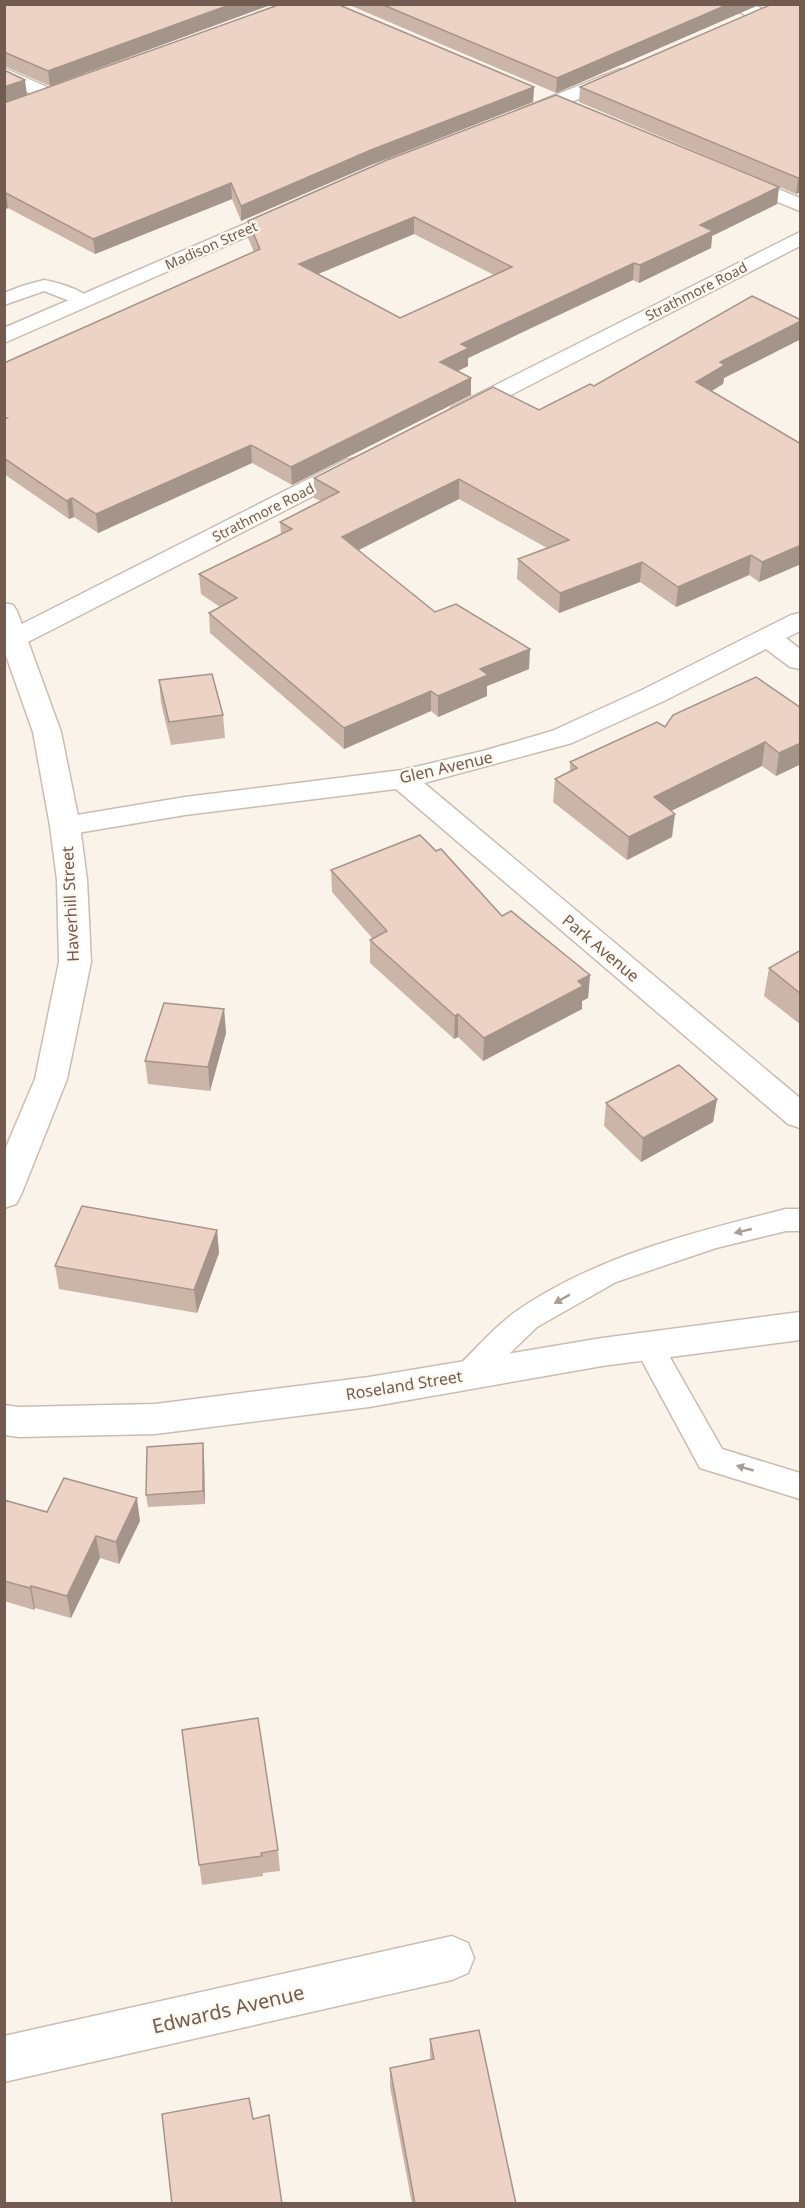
<svg xmlns="http://www.w3.org/2000/svg" width="805" height="2208" font-family="'Noto Sans',sans-serif">
  <rect width="100%" height="100%" fill="#faf3ea"/>
  <g fill="none" stroke-linecap="round" stroke-linejoin="round">
    <defs>
      <path id="lane" d="M44,280C59,283 82,289 92,301L89,305L83,306L44,291L4,305V293L22,286Z
        M786,1209H800V1231H786L716,1248L616,1282L537,1327L479,1383L468,1387L457,1383L453,1375L457,1367C477,1348 496,1325 518,1310C597,1256 694,1232 786,1209Z
        M649,1334L659,1338L722,1449L800,1473V1499L700,1468L634,1346L639,1338Z"/>
      <path id="street" d="M727,4C742,4 760,2 769,15L766,19H754L730,8Z
        M4,68L56,91L59,95L56,99H42L4,81Z
        M620,69L627,71L630,75L627,79L530,119H516L513,115L516,111Z
        M736,172L800,198V211L729,182L726,178L729,174Z
        M289,205L296,207L299,211L296,215L4,343V328Z
        M800,232V246L468,417L460,419L452,417L448,412L452,407Z
        M355,458L364,460L367,465L364,470L24,644L15,646L4,642L6,632L346,460Z
        M800,613V631L786,638L800,649V669L790,667L766,649L664,701L572,743L424,783L800,1098V1128L788,1124L396,789L185,815L65,835L55,833L50,826L55,819L65,817L185,797L402,770L483,751L552,731L644,689L791,615Z
        M800,1312V1340L602,1366L369,1407L155,1434L19,1437L4,1435V1405L19,1407L155,1404L369,1377L602,1338Z
        M452,1936L468,1943L474,1958L468,1973L452,1980L4,2082V2036Z"/>
      <path id="secondary" d="M4,603L13,605L17,611L61,732L80,826L87,880L91,962L67,1079L21,1195L16,1204L4,1208V1152L35,1079L59,962L57,880L50,826L33,732L4,650Z"/>
    </defs>
    <!-- lane casing -->
    <use href="#lane" stroke="#cbbcb1" stroke-width="3"/>
    <!-- street casing -->
    <use href="#street" stroke="#cbbcb1" stroke-width="3"/>
    <!-- secondary casing -->
    <use href="#secondary" stroke="#cdbcaf" stroke-width="3"/>
    <!-- lane -->
    <use href="#lane" fill="#fff" fill-rule="evenodd"/>
    <!-- street -->
    <use href="#street" fill="#fff" fill-rule="evenodd"/>
    <!-- secondary -->
    <use href="#secondary" fill="#fff" fill-rule="evenodd"/>
  </g>
  <!-- wall -->
  <path fill="#cbb5a9" fill-rule="evenodd" d="M4,4H273L50,86L4,66Z
    M347,4H761L556,93Z
    M801,4V192L796,194L579,102L580,87Z
    M534,87L533,102L371,165L241,221L232,199L95,254L8,208L4,210V103Z
    M779,187L777,204L712,236L711,248L639,283L633,280L468,358V366L458,371L471,395L292,485L252,463L98,533L74,517L69,519L4,474V363L254,252L248,238V221ZM414,234L494,275L400,318L317,274Z
    M801,320L799,340L724,378L723,384L712,391L801,444V564L759,582L749,575L676,607L640,582L559,613L517,579L518,559L547,548L459,499L358,550L435,612L529,669L487,686V696L438,717L431,711L344,749L210,633L209,613L220,607L201,594L199,574L281,534L280,522L321,501L314,498V478L539,410L594,386Z
    M159,680L223,715L225,738L171,745L161,703Z
    M801,708V764L776,776L762,766L671,811L672,837L627,860L553,802L555,779L570,772V762L665,727Z
    M331,870L502,916L590,975L588,998L582,1001V1009L483,1061L458,1037L454,1039L370,963V940L373,939L332,892Z
    M801,950V1025L764,996L769,968Z
    M224,1009L226,1033L210,1091L148,1084L145,1061Z
    M717,1099L713,1122L641,1162L604,1126L606,1103Z
    M217,1230L219,1253L197,1313L59,1289L55,1266Z
    M203,1443L204,1456L205,1504L148,1507L146,1495Z
    M4,1500L47,1512L140,1521L119,1564L100,1558L71,1618L35,1608L34,1610L4,1601Z
    M182,1730L278,1850L280,1871L263,1873V1876L202,1885Z
    M430,2039L516,2204H412L390,2087V2068L430,2060Z"/>
  <!-- shaded-wall -->
  <path fill="#a5948a" d="M232,4H273L50,86L48,71Z
    M729,4H761L556,93L557,78Z
    M25,80L27,95L4,103V87Z
    M534,87L533,102L371,165L241,221V206L371,150Z
    M801,177V192L796,194L798,178Z
    M231,183L232,199L95,254L93,239Z
    M779,187L777,204L712,236L711,248L639,283L640,265L700,225Z
    M4,193H6L8,208L4,210Z
    M414,217V234L299,282V264Z
    M634,263L633,280L468,358V366L439,380L440,362L461,344Z
    M801,321L799,340L724,378L723,384L694,401L696,382L720,362Z
    M471,378V395L292,485L291,467Z
    M251,445L252,463L98,533L96,514Z
    M459,479V499L343,558L342,537Z
    M72,498L74,517L69,519L67,501Z
    M801,545V564L759,582L762,562Z
    M751,555L749,575L676,607L678,587Z
    M642,562L640,582L559,613L560,593Z
    M530,649L529,669L487,686V696L438,717V696L480,669Z
    M431,691V711L344,749V728Z
    M765,742L762,766L651,821L654,797Z
    M801,743V764L776,776L779,753Z
    M675,814L672,837L627,860L629,837Z
    M590,975L588,998L582,1001V1009L483,1061L484,1038Z
    M224,1009L226,1033L210,1091L208,1067Z
    M458,1014V1037L454,1039L455,1016Z
    M717,1099L713,1122L641,1162L643,1138Z
    M217,1230L219,1253L197,1313L194,1290Z
    M203,1443L204,1456L205,1504L203,1491Z
    M137,1498L140,1521L119,1564L116,1542Z
    M96,1536L100,1558L71,1618L67,1596Z
    M31,1586L35,1608L34,1610L30,1588Z"/>
  <!-- building -->
  <path fill="#ecd3c5" stroke="#a5948a" stroke-width="1.5" fill-rule="evenodd" d="M4,4H232L48,71L4,52Z
    M281,4H337L534,87L371,150L241,206L231,183L93,239L6,193H4V103Z
    M381,4H729L557,78Z
    M772,4H801V177L798,178L580,87Z
    M4,70L25,80L4,87Z
    M556,95L779,187L700,225L713,231L640,265L634,263L461,344L469,348L440,362L471,378L291,467L251,445L96,514L72,498L67,501L4,458V419L7,418L4,417V363L260,249L248,221L387,160ZM414,217L512,267L400,318L299,264Z
    M752,296L801,320V321L720,362L725,365L696,382L801,444V545L762,562L751,555L678,587L642,562L560,593L518,559L569,540L459,479L342,537L435,612L456,604L530,649L480,669L488,675L438,696L431,691L344,728L209,613L237,598L199,574L292,529L280,522L339,492L314,478L493,387L539,410L590,384L594,386Z
    M212,674L223,715L169,722L159,680Z
    M756,677L801,708V743L779,753L765,742L654,797L675,814L629,837L555,779L577,768L570,762L657,722L665,727L673,715Z
    M420,835L436,851L441,849L502,916L511,911L590,975L578,981L583,986L484,1038L458,1014L455,1016L370,940L387,931L331,870Z
    M801,950V994L769,968Z
    M164,1003L224,1009L208,1067L145,1061Z
    M679,1065L717,1099L643,1138L606,1103Z
    M82,1206L217,1230L194,1290L55,1266Z
    M203,1443V1491L146,1495L147,1447Z
    M64,1478L137,1498L116,1542L96,1536L67,1596L31,1586L30,1588L4,1581V1500L47,1512Z
    M258,1718L278,1850L261,1853L262,1856L199,1865L182,1730Z
    M479,2030L516,2204H415L390,2068L434,2059L430,2039Z
    M249,2098L253,2119L269,2115L282,2204H172L162,2114Z"/>
  <!-- one-way arrows -->
  <defs><path id="oneway-solid" d="M-6-.8H1V-3.2L6.5 0L1 3.2V.8H-6Z" transform="scale(1.5)"/></defs>
  <g fill="#aa9d96">
    <use href="#oneway-solid" transform="translate(743 1231) rotate(167)"/>
    <use href="#oneway-solid" transform="translate(562 1299) rotate(151)"/>
    <use href="#oneway-solid" transform="translate(745 1468) rotate(-164)"/>
  </g>
  <g text-anchor="middle" dominant-baseline="central" stroke-width="4.5" stroke-linejoin="round" paint-order="stroke">
    <!-- far-street labels -->
    <g font-size="14" fill="#725b50" stroke="#fdf8f0">
      <text transform="translate(211 245) rotate(-24)">Madison Street</text>
      <text transform="translate(696 291) rotate(-27)">Strathmore Road</text>
      <text transform="translate(263 512) rotate(-27)">Strathmore Road</text>
    </g>
    <!-- street labels -->
    <g font-size="16" fill="#725b50" stroke="#fdf8f0">
      <text transform="translate(446 767) rotate(-13)">Glen Avenue</text>
      <text transform="translate(70 904) rotate(-93)">Haverhill Street</text>
      <text transform="translate(601 948) rotate(40)">Park Avenue</text>
      <text transform="translate(404 1385) rotate(-9)">Roseland Street</text>
    </g>
    <!-- near-street labels -->
    <g font-size="20" fill="#725b50" stroke="#fdf8f0">
      <text transform="translate(228 2009) rotate(-13)">Edwards Avenue</text>
    </g>
  </g>
  <!-- border -->
  <rect width="805" height="2208" fill="none" stroke="#725b50" stroke-width="12"/>
</svg>
